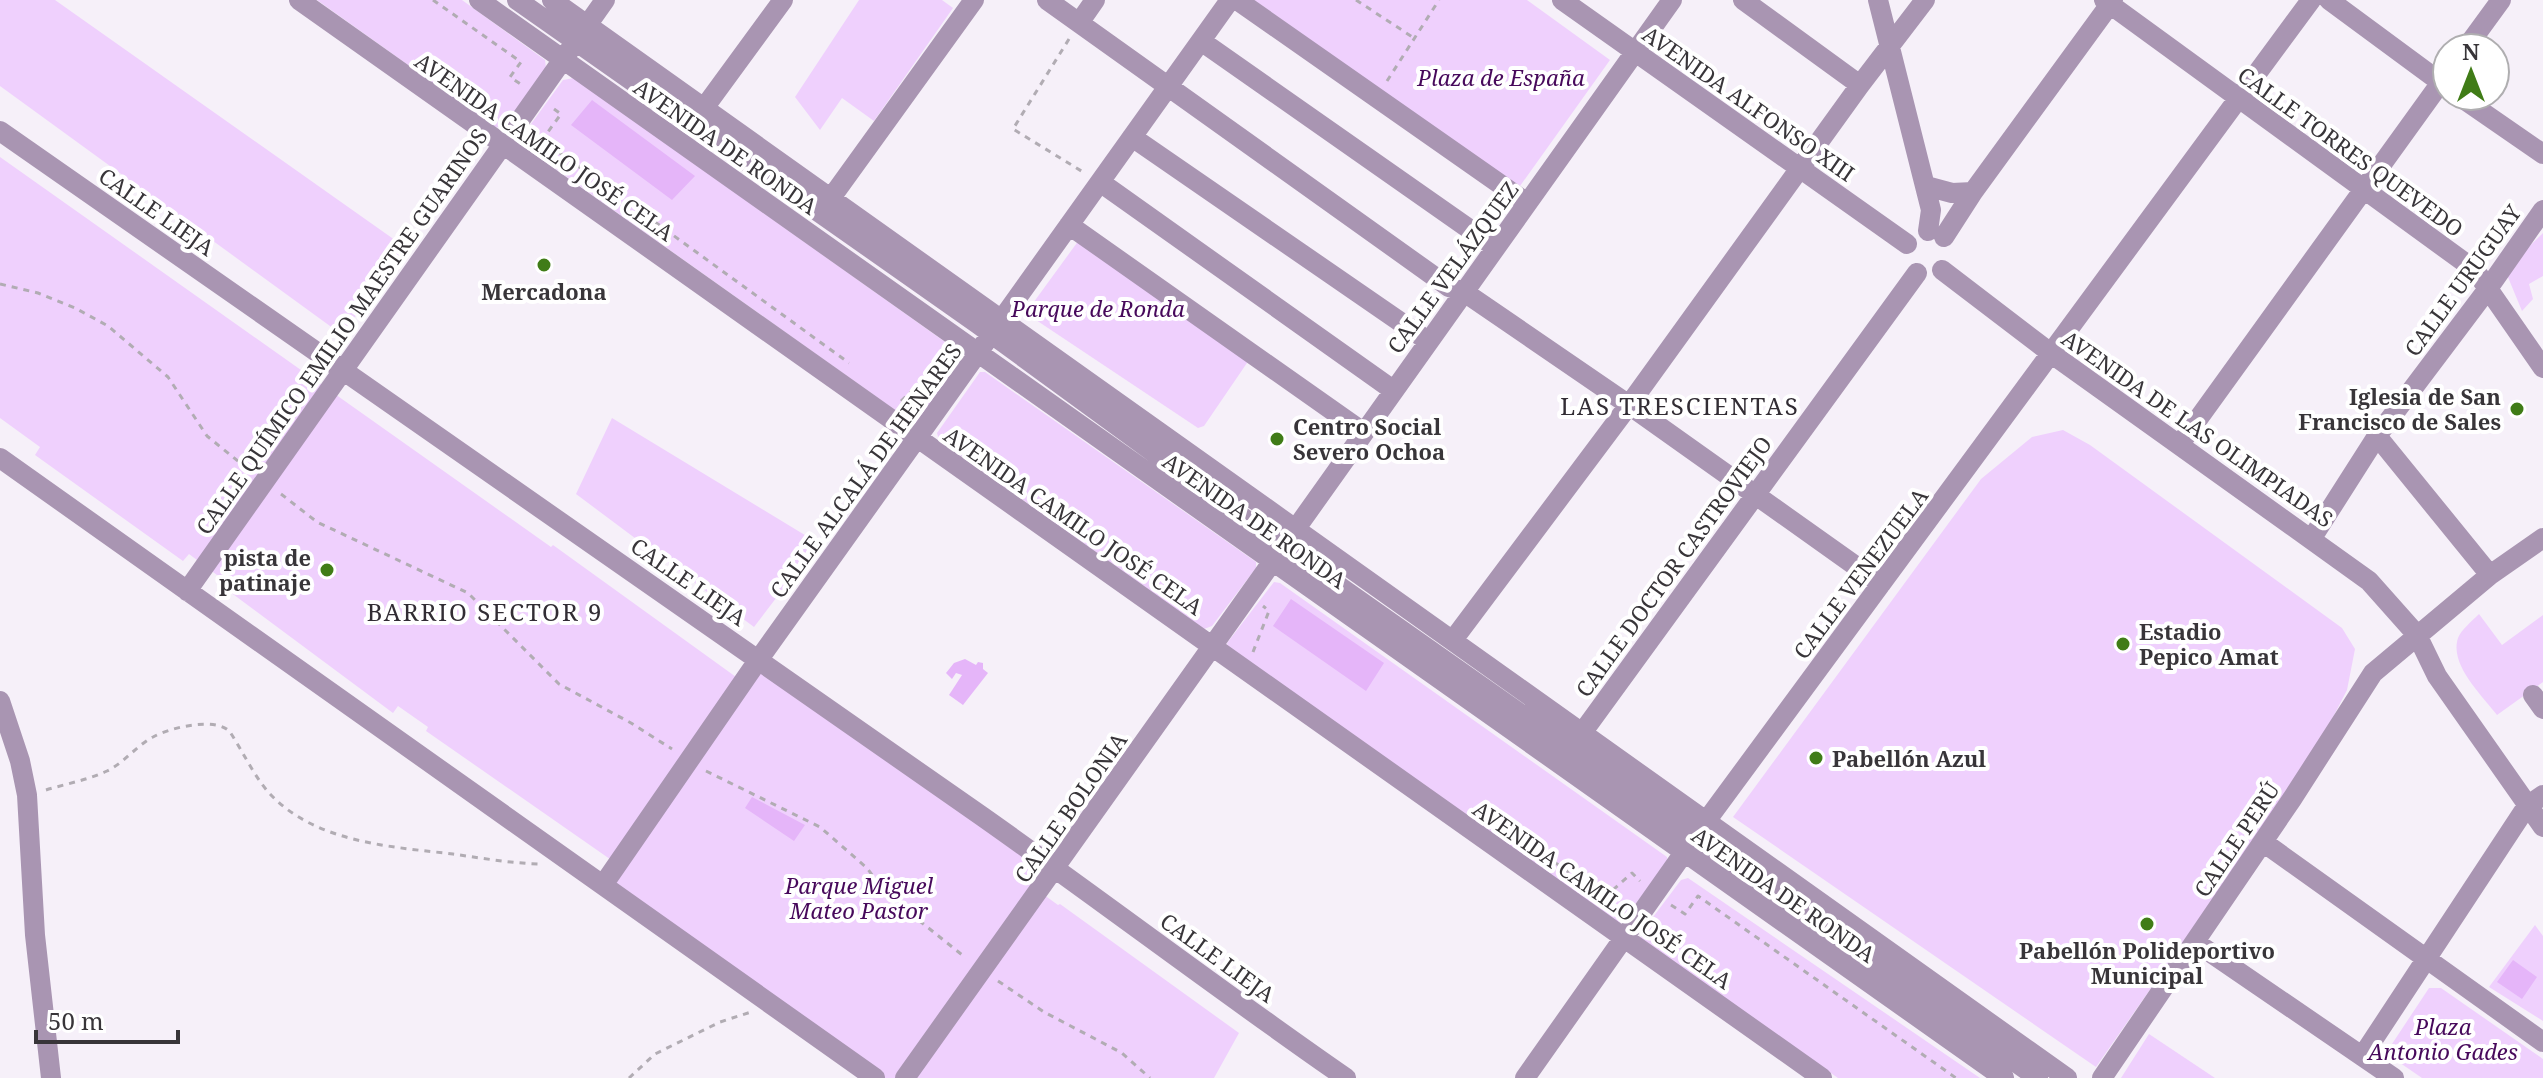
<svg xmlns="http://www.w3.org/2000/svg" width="2543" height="1078" font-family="'Noto Serif',serif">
  <rect width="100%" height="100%" fill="#f6f0f9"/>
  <!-- green -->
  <path fill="#efd0fd" d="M0,0H55L409,250L341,334L0,86Z
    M317,0H462L545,60L546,68L503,128L495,127Z
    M859,0H942L953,8L874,121L842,98L820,130L795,97Z
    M1254,0H1527L1610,60L1520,186L1510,182Z
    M574,78L962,354V359L919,421L913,423L522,145L523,135L563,80Z
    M0,157L551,547L553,545L743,682L759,659L1056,868L1040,892L1058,905L1060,904L1239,1033L1214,1078H875L603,885L617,864L426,731L428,727L398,706L393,713L222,586L225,581L189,554L183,561L35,455L40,447L0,418Z
    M2543,233V276L2529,284L2533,299L2522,311L2505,270Z
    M1079,240L1249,360L1204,426L1198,428L1030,316L1028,310Z
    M980,372H985L1256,562V568L1212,626L1204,629L939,440L937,433Z
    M612,418L818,543L754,627L576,494Z
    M2063,430L2090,445L2342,628L2355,649L2347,690L2313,756L2096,1067L1733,817L1981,479L2032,437Z
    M1274,582L1280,583L1667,857V864L1621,922L1617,924L1228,647L1227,643Z
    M2479,614L2502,645L2543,615V682L2497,715C2483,696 2449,665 2458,638C2461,630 2472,621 2479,614Z
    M1688,878L1980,1078H1838L1641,940V933L1681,880Z
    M2535,925L2543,936V1021L2489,987Z
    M2429,988H2441L2543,1059V1078H2422L2390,1056L2388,1050Z
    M2149,1034L2215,1078H2121Z"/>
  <!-- water -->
  <path fill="#e5b5f9" d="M592,100L695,176L672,200L571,125Z
    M1291,599L1384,663L1366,691L1273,626Z
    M965,659L976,665L978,662L983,663V669L988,673L963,705L949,695L962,675L956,673L952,679L946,673L954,663Z
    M752,797L805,825L794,841L745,808Z
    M2513,960L2537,977L2522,999L2497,982Z"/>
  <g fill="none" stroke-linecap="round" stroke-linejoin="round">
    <!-- path -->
    <path stroke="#b1acb3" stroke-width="3" stroke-dasharray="6 6" stroke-linecap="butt" d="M433,0L521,62L510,77L522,85
      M1356,0L1414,38
      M1069,39L1013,129L1083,172
      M1387,81L1439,0
      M554,109L561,114L542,140L849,363
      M0,284L38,293L75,308L108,326L168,377L207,436L249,470
      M901,401L931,374L938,378
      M281,494L317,522L468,593L559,684L631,723L672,749
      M1253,652L1269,611L1263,606
      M706,771L820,827L867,868L886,894L966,958
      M46,790C65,784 88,780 107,771C124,763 136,746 153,737C169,728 216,716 230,732C244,753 256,781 274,798C320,843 393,847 453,854C481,858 509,863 538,864
      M1515,835L1605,897L1632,873L1640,881
      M1671,905L1685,914L1698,896L1956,1078
      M998,981L1044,1012L1122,1053L1150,1078
      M629,1078L655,1054L720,1022L751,1012"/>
    <!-- minor -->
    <path stroke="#a995b2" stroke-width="20" d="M299,0L1822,1078
      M479,0L2004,1078
      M517,0L978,324L1282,546L2038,1078
      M552,0L2067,1078
      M1047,0L1449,287L1464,292L1629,405L1881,584
      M1237,0L1527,203
      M1562,0L1907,244
      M1743,0L1860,85
      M1878,0L1931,210L1928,231
      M2104,0L2475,270L2543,368
      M2329,0L2447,87
      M1079,23L1095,0
      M1201,41L1495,247
      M2466,48L2501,0
      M2459,96L2543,154
      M704,108L783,0
      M0,131C329,359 657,587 983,817C1105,903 1223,993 1346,1078
      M1132,137L1428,341
      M1100,182L1393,390
      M1926,186L1952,193L1973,192
      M831,198L974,0
      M1069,225L1363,432
      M1944,237L1973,192L2113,0
      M1942,270L2052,354L2369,581L2417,635L2437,676L2543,827
      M2377,436L2490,575
      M2180,444L2447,74
      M0,458L875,1078
      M2312,538L2377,436L2487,290L2543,210
      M187,591L605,0
      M1453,640L1629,405L1860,85L1925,0
      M2533,695L2543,709
      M0,701L20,761L27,795L35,935L51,1078
      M1582,733L1917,273
      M2263,842L2543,1042
      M603,885L759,659L1230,0
      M2195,942L2394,1078
      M2363,1055L2527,806L2543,795
      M905,1078L1672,0
      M1525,1078L1707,820L2311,0
      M2102,1078L2292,799L2373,673L2490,575L2543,538"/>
  </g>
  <!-- markers -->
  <g fill="#407c17" stroke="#fff" stroke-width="3">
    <circle cx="544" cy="265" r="8"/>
    <circle cx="2517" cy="409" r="8"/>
    <circle cx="1277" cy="439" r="8"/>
    <circle cx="327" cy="570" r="8"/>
    <circle cx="2123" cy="644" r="8"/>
    <circle cx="1816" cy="758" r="8"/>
    <circle cx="2147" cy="924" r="8"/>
  </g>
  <g text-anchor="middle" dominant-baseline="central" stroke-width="8" stroke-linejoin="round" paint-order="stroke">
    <!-- park labels -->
    <g font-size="22" font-style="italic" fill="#47095b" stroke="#fff">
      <text x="1501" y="77">Plaza de España</text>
      <text x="1098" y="308">Parque de Ronda</text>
      <text x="859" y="885">Parque Miguel<tspan x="859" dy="25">Mateo Pastor</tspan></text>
      <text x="2443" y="1026">Plaza<tspan x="2443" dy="25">Antonio Gades</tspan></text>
    </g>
    <!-- street labels -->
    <g font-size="22" fill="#383539" stroke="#fff">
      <text transform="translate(1749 103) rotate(35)">AVENIDA ALFONSO XIII</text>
      <text transform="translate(545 146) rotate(35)">AVENIDA CAMILO JOSÉ CELA</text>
      <text transform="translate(726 146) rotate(35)">AVENIDA DE RONDA</text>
      <text transform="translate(2351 151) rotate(36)">CALLE TORRES QUEVEDO</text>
      <text transform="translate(157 211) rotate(35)">CALLE LIEJA</text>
      <text transform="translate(1452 267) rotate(-54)">CALLE VELÁZQUEZ</text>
      <text transform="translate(2462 280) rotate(-54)">CALLE URUGUAY</text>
      <text transform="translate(341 331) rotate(-55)">CALLE QUÍMICO EMILIO MAESTRE GUARINOS</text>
      <text transform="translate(2198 428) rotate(35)">AVENIDA DE LAS OLIMPIADAS</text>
      <text transform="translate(865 470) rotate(-54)">CALLE ALCALÁ DE HENARES</text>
      <text transform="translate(1074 520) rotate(35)">AVENIDA CAMILO JOSÉ CELA</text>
      <text transform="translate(1255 520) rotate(35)">AVENIDA DE RONDA</text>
      <text transform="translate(1673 566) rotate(-54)">CALLE DOCTOR CASTROVIEJO</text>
      <text transform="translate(1860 573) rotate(-53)">CALLE VENEZUELA</text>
      <text transform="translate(689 581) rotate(35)">CALLE LIEJA</text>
      <text transform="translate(1070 807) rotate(-55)">CALLE BOLONIA</text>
      <text transform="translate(2236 839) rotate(-56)">CALLE PERÚ</text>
      <text transform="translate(1603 894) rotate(35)">AVENIDA CAMILO JOSÉ CELA</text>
      <text transform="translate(1784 894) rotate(35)">AVENIDA DE RONDA</text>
      <text transform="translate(1218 957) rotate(36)">CALLE LIEJA</text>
    </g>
    <!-- poi labels -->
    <g font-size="22" font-weight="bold" fill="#383539" stroke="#fff" text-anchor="start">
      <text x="544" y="291" text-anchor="middle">Mercadona</text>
      <text x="2501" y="396" text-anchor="end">Iglesia de San<tspan x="2501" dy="25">Francisco de Sales</tspan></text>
      <text x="1293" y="426">Centro Social<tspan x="1293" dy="25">Severo Ochoa</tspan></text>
      <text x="311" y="557" text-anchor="end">pista de<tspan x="311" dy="25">patinaje</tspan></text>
      <text x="2139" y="631">Estadio<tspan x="2139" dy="25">Pepico Amat</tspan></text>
      <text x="1832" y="758">Pabellón Azul</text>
      <text x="2147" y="950" text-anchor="middle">Pabellón Polideportivo<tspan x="2147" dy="25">Municipal</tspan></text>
    </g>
    <!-- neighbourhood labels -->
    <g font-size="24" letter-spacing="2" fill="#322d34" stroke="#fff">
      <text x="1680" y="405">LAS TRESCIENTAS</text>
      <text x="485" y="611">BARRIO SECTOR 9</text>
    </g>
  </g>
  <!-- north arrow -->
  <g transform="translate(2471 72)"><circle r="38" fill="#ffffff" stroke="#afaeb0" stroke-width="2"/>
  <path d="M0-6L14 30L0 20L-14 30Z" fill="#407c17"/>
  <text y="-12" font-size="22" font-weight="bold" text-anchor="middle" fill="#383539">N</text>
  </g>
  <!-- scale -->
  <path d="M36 1030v12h142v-12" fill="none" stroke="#383539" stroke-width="4"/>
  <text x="48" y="1030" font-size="24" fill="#383539" stroke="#ffffff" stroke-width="6" paint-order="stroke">50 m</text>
</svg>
